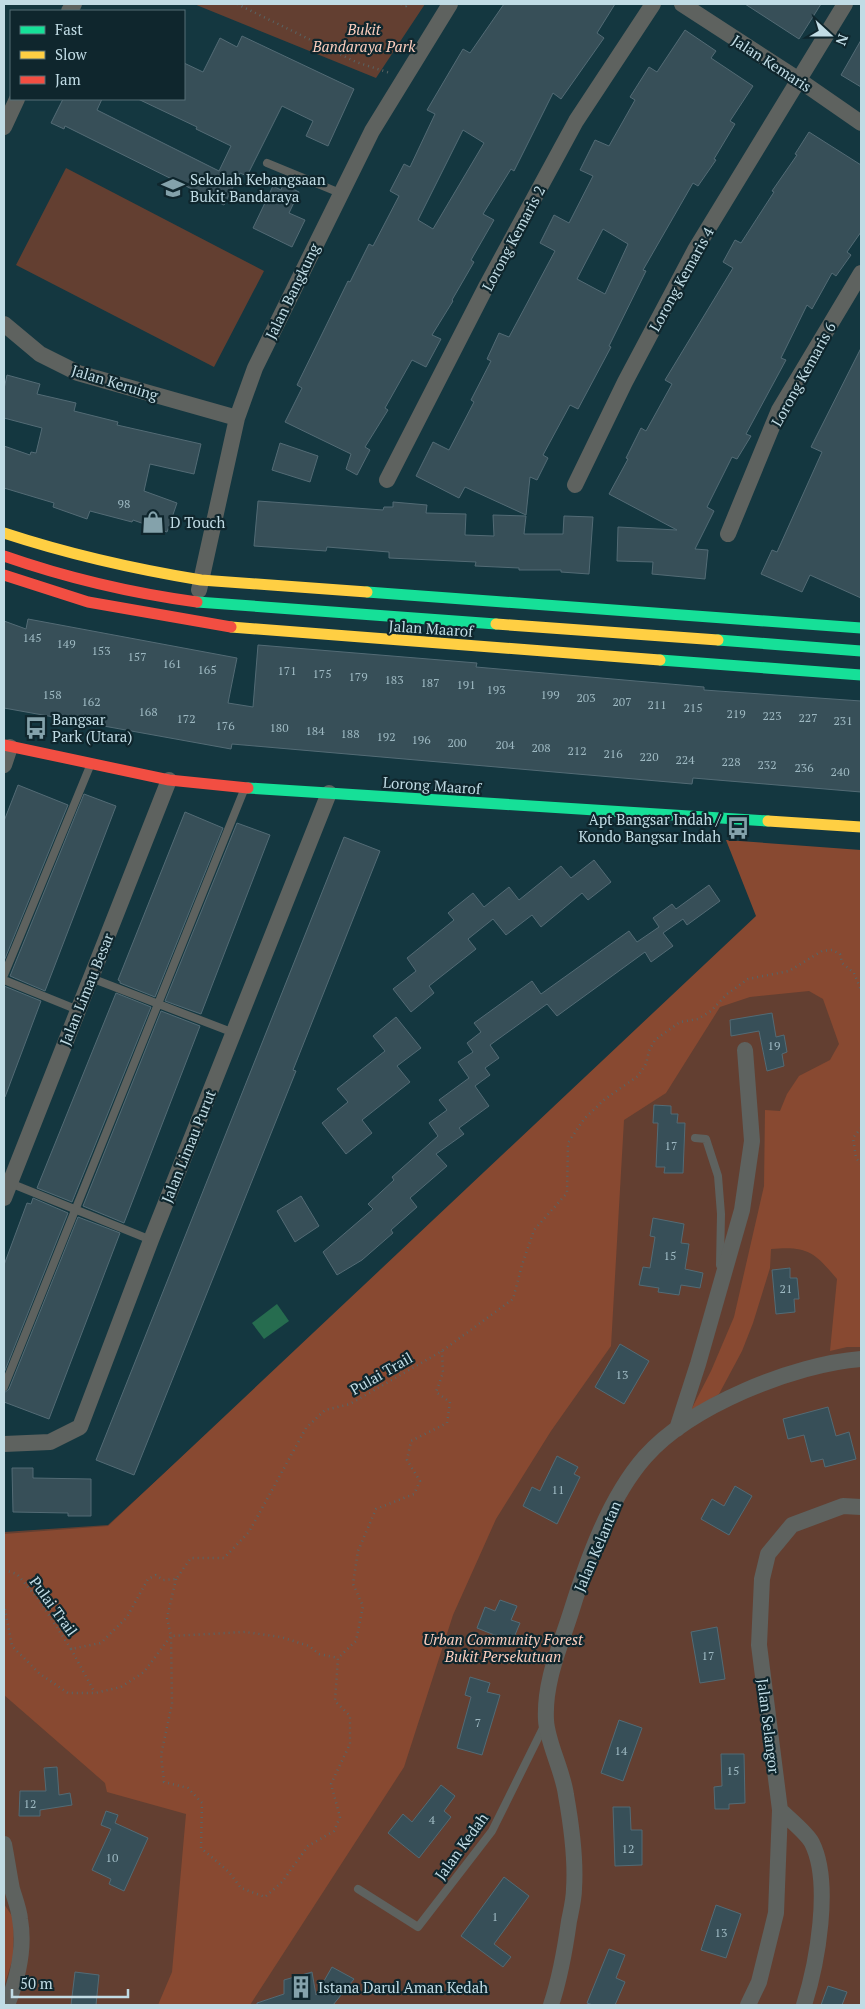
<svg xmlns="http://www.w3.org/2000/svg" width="865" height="2009" font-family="'PT Serif',serif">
  <rect width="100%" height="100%" fill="#143740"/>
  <!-- green -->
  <path fill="#633f31" d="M194,4H425L376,78Z
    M66,168L264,271L214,367L16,265Z
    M821,870L861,897V2005H4V1532L108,1525Z"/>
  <!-- forest -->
  <path fill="#884931" d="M726,840L861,850V1347H847L830,1351L837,1279C814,1252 808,1246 771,1249L770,1268L753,1323L742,1351L719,1394L690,1412L711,1371L734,1317L764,1186L765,1110L780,1111L787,1094L799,1076L830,1060L839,1044L823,999L809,991L750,997L720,1007L666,1093L624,1120L611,1346L551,1431L496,1519L453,1615L404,1767L250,2005H158L172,1972L186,1814L107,1792L105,1783L4,1695V1534L108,1526L756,916Z
    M4,1904L14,1919L13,1958L4,1987Z"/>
  <!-- water -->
  <path fill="#266c4f" d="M277,1304L289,1321L264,1339L252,1323Z"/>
  <!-- building -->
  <path fill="#374f58" stroke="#536b75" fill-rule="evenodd" d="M504,4H615L597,33L604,38L561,99L553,93L514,171L511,169L483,214L494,220L471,260L474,262L452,300L453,301L432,335L441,339L426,367L412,360L385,408L388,410L365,447L370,450L357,475L346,469L351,454L285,422L302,388L297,385L348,281L350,282L369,244L373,246L399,196L390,191L404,164L410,167L435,114L427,110L463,49L470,53ZM463,130L484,143L433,229L418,220Z
    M745,4H821L799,39Z
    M685,30L716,51L711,58L753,86L730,121L735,124L714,159L716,160L698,186L693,183L643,270L646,271L609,346L611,347L578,409L570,405L543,455L548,458L537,480L530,477L526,515L465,487L459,498L416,476L433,442L449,450L474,402L471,400L491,361L487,359L499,333L509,337L555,251L540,243L554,215L569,223L593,176L580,170L595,140L609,146L635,100L630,97L649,67L657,72ZM603,229L628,244L605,294L577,279Z
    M242,36L354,89L328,146L306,136L313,121L282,106L247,176L240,173L224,205L65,126L64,129L51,123L63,99H102L97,110L219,171L231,146L196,129L197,127L138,99H184V63L203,72L220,38L237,47Z
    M861,40V87L841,75Z
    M809,132L861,165V232L847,252L851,255L836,276L832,273L812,309L807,305L781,358L786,360L746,434L751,436L737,459L732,457L707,507L714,511L695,549L708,550L705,579L652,574L653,562L617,561L618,527L677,530L609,494L628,459L626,458L641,428L646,431L672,384L665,380L733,268L723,262L735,240L741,243L774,192L772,191L797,155L795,154Z
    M283,184L299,192L289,213L305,220L292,247L253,228L273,186L281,190Z
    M861,348V598L810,575L802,592L761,574L772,550L777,552L822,452L811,447Z
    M7,375L40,384L37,394L76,403L74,411L118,422L117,425L201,444L194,474L150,464L144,491L177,503L167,532L133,520L132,522L90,511L87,519L53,507L54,503L4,488V446L30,455L31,452L36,453L42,428L4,418V389Z
    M280,443L318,456L310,482L272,470Z
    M258,501L383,510L384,507H393V502L427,505L426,513L466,514L465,535L494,536L493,515L526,516L524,534H563L564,516L593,517L589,574L561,572V570H519V568L475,566L476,562L389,558V552L327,547L326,551L254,546Z
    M28,619L237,658L228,703L253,707L258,645L477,663L476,667L704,687V690L861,701V792L693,778L692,784L232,744L231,749L4,708V621L26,629Z
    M18,785L68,805L4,961V821Z
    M84,794L116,806L45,991L10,976Z
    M185,812L223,828L155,997L120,983V981L118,980Z
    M237,823L270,835L201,1014L165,1001Z
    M344,837L380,851L293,1070L296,1071L134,1475L96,1460Z
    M594,860L611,882L588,900L582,893L541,927L532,915L506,935L493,919L468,939L476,949L429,986L434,993L411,1012L393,989L416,971L407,958L454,920L448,913L473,893L484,907L509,887L519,900L561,866L571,878Z
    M709,885L720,901L687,925L683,919L663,933L673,946L651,962L645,952L557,1016L547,1004L490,1045L499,1058L485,1068L490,1075L475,1086L489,1106L459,1128L464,1134L436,1154L447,1166L410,1198L417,1207L391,1230L393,1233L362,1260L337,1275L323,1252L373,1209L368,1204L394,1180L392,1177L438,1136L429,1123L447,1110L439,1100L469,1078L458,1062L473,1052L467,1043L481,1032L474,1023L532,981L541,994L629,931L637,942L659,927L653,918L672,904L676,909Z
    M4,986L41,1001L5,1097L4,1096Z
    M116,993L151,1007L72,1202L37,1188Z
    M161,1011L200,1026L124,1223L83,1206Z
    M772,1013L776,1037L784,1035L787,1052L782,1054L784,1066L767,1071L759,1031L731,1036L730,1020Z
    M396,1017L421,1048L397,1066L410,1082L362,1120L372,1133L346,1154L322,1123L348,1102L337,1089L385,1051L373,1036Z
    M654,1105L671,1106V1114H678L677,1123H685L683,1173H664L665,1167H656L658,1123H653Z
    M301,1196L319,1226L295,1242L277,1211Z
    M33,1198L68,1213L4,1373V1265L27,1203L31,1204Z
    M78,1217L120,1233L49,1419L4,1402V1393L9,1389Z
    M653,1218L684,1224L681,1243L689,1244L685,1269L703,1273L700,1288L681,1285L679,1295L658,1292L659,1288L639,1285L643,1267L650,1268L655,1237L650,1236Z
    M790,1268V1278H797L799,1299H794L795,1312L776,1314L772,1270Z
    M620,1344L649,1361L624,1404L595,1387Z
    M828,1407L836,1436L849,1432L856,1459L825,1467L823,1459L811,1462L804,1435L788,1439L783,1419Z
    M557,1456L578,1467L574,1474L580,1477L557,1524L523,1506L532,1487L540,1491Z
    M12,1468H33V1478L91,1479V1516H68V1513L13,1512Z
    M735,1486L752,1496L729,1535L701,1519L712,1499L724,1506Z
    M500,1600L517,1606L511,1620L520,1623L512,1642L477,1628L485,1607L495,1611Z
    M717,1627L725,1679L700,1683L691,1632Z
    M470,1677L490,1683L487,1692L500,1695L482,1755L457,1748L471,1697L465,1695Z
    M619,1720L642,1728L623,1781L601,1773Z
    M721,1754H744L745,1803L729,1804V1809H715L714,1787L722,1786Z
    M57,1767L59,1795L70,1793L72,1805L40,1810V1816H19L20,1791H46L44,1768Z
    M441,1785L455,1796L444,1811L451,1817L419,1858L388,1833L403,1814L412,1822Z
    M613,1807H630L631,1830H642V1865L615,1866Z
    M106,1811L118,1815L115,1823L148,1838L124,1891L109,1884L111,1879L92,1870L111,1829L101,1825Z
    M504,1877L529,1896L494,1944L511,1957L503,1967L461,1936Z
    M716,1905L741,1914L726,1958L701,1950Z
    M609,1949L625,1955L616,1978L625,1982L615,2005H593L587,2003Z
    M332,1967L354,1979L333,2005H257V2003L284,1994V1980L312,1972L316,1995Z
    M75,1972L99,1975L96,2005H71Z
    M828,1986L847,1992L842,2005H821Z"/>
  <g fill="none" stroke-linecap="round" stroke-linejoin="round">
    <!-- path -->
    <path stroke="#596464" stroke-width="2.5" stroke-dasharray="1 4" stroke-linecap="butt" d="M237,4L356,62L390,73
      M401,4L406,6L408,4
      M861,1128L853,1138L856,1158L861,1164
      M4,1570L17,1574L39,1600L71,1649L101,1643L127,1617L148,1579L156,1575L163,1580L176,1579L191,1558H224L249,1532L306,1428L325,1410L350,1404L442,1351L513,1299L522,1265L534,1230L567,1193L568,1143L584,1119L605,1099L638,1076L646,1064L649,1051L655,1040L680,1022L698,1019L711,1011L727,994L748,979L789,971L822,951L832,950L840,954L842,963L854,973L861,990
      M176,1579L167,1618L171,1636L172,1704L161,1755L164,1782L188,1788L202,1803L201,1848L229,1872L241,1888L265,1897L282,1882L308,1846L334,1831L340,1817L331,1784L350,1744V1716L335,1701L338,1658L356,1641L363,1606L353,1584L358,1551L376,1509L414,1494L420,1481L407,1460L411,1441L447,1423L450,1402L436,1392L443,1373L442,1351
      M4,1604L12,1646L40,1674L68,1693H95L121,1687L144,1672L171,1636L245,1632L281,1637L309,1646L319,1654L338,1658
      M71,1649L95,1693"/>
    <!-- lane -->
    <path stroke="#5e625f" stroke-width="8" d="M267,163L340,193
      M4,975L90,766
      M91,978L234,1033
      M4,980L78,1010
      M695,1138L706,1139L718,1176L721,1214L720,1265
      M10,1183L151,1240
      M4,1387L244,790
      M358,1889L418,1927L492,1831L544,1726"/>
    <!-- street -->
    <path stroke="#5e625f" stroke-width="16" d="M682,4L799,80L861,123
      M69,11L74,4
      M4,127L17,99
      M4,324L40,354L78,373L237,418
      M387,480L487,285L576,121L653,4
      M575,485L625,382L695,250L845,4
      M728,534L779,410L861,273
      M199,590L237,418L255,368L372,131L450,4
      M4,765L10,747
      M4,1198L169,780
      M677,1429L698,1364L742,1210L752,1141L745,1050
      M4,1444L50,1442L80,1427L151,1240L329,793
      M780,1810C789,1819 807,1833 812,1843C832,1883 817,1964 804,2005
      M4,1844C7,1859 9,1874 12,1889C15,1899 19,1909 20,1919C25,1948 18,1978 7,2005
      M551,2005C560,1978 565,1950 569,1921C571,1911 574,1899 574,1889C576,1860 571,1823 566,1795C563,1771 547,1742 546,1720C544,1682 560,1647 571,1612C587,1561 609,1498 645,1457C690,1406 794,1364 861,1359
      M748,2005L759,1982L776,1913L780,1810L759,1645L762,1579L768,1554L792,1525L843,1506L861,1507"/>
    <!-- fast -->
    <path stroke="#16e098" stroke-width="11" d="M367,592L861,628
      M197,602L496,624
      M718,640L861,651
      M660,660L861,675
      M248,788L768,821"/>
    <!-- slow -->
    <path stroke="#ffcf43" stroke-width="11" d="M4,533C68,554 134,569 201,580L367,592
      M496,624L718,640
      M231,627L660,660
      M768,821L861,827"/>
    <!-- jam -->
    <path stroke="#f24e42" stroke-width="11" d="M4,556C67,578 131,593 197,602
      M4,575L88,602L231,627
      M4,745L169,780L248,788"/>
  </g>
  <!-- icons -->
  <defs>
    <symbol id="school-bare" viewBox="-9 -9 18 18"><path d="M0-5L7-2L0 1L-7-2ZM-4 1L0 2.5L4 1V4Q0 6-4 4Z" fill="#84a2ab" stroke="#0f262d" stroke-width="2.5" paint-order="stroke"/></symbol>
    <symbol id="shop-bare" viewBox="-9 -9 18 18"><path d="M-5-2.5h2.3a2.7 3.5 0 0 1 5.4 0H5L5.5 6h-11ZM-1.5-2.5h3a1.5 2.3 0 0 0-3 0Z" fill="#84a2ab" stroke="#0f262d" stroke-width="2.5" paint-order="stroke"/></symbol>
    <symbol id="bus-bare" viewBox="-9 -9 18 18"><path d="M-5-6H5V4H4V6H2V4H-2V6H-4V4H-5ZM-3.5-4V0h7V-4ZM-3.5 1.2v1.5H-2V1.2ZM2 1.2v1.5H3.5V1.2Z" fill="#84a2ab" stroke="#0f262d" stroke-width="2.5" paint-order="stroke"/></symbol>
    <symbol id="building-bare" viewBox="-9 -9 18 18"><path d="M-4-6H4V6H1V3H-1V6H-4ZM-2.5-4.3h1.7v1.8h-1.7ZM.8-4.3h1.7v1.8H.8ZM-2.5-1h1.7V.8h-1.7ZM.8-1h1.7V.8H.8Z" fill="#84a2ab" stroke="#0f262d" stroke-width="2.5" paint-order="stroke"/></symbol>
  </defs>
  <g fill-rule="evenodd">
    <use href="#school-bare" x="157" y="172" width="32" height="32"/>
    <use href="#shop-bare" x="137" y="506" width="32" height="32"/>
    <use href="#bus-bare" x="20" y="712" width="32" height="32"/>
    <use href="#bus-bare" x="722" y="812" width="32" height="32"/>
    <use href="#building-bare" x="285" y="1971" width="32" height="32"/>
  </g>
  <g text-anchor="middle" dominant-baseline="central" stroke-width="4.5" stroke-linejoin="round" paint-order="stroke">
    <!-- number labels -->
    <g font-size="12" fill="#9eb9c2">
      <text x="124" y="503">98</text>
      <text x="32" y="637">145</text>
      <text x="66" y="643">149</text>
      <text x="101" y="650">153</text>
      <text x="137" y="656">157</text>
      <text x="172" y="663">161</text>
      <text x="207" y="669">165</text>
      <text x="287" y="670">171</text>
      <text x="322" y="673">175</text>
      <text x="358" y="676">179</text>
      <text x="394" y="679">183</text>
      <text x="430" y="682">187</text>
      <text x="466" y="684">191</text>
      <text x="496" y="689">193</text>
      <text x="52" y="694">158</text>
      <text x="550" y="694">199</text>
      <text x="586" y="697">203</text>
      <text x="91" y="701">162</text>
      <text x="622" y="701">207</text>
      <text x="657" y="704">211</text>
      <text x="693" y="707">215</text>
      <text x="148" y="711">168</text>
      <text x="736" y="713">219</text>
      <text x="772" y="715">223</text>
      <text x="808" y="717">227</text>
      <text x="186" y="718">172</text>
      <text x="843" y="720">231</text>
      <text x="225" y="725">176</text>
      <text x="279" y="727">180</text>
      <text x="315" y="730">184</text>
      <text x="350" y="733">188</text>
      <text x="386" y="736">192</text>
      <text x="421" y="739">196</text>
      <text x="457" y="742">200</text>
      <text x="505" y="744">204</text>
      <text x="541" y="747">208</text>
      <text x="577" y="750">212</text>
      <text x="613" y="753">216</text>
      <text x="649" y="756">220</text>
      <text x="685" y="759">224</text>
      <text x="731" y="761">228</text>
      <text x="767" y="764">232</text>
      <text x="804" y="767">236</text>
      <text x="840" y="771">240</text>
      <text x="774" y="1045">19</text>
      <text x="671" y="1145">17</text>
      <text x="670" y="1255">15</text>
      <text x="786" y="1288">21</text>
      <text x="622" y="1374">13</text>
      <text x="558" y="1489">11</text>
      <text x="708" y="1655">17</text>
      <text x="478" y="1722">7</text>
      <text x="621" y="1750">14</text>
      <text x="733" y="1770">15</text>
      <text x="30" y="1803">12</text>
      <text x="432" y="1819">4</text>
      <text x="628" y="1848">12</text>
      <text x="112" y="1857">10</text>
      <text x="495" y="1916">1</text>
      <text x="721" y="1932">13</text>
    </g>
    <!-- park labels -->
    <g font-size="15" font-style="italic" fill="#fdcebe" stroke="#0f262d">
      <text x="364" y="29">Bukit<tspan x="364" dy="17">Bandaraya Park</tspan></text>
      <text x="503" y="1639">Urban Community Forest<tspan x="503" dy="17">Bukit Persekutuan</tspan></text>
    </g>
    <!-- street labels -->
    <g font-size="15" fill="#c1dce5" stroke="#0f262d">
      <text transform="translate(772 63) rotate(33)">Jalan Kemaris</text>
      <text transform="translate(513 238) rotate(-62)">Lorong Kemaris 2</text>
      <text transform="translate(681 279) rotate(-61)">Lorong Kemaris 4</text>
      <text transform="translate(292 291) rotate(-64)">Jalan Bangkung</text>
      <text transform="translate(803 374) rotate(-61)">Lorong Kemaris 6</text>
      <text transform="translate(115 382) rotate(17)">Jalan Keruing</text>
      <text transform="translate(431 628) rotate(4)">Jalan Maarof</text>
      <text transform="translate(432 785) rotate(4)">Lorong Maarof</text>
      <text transform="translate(86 989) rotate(-68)">Jalan Limau Besar</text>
      <text transform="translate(188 1146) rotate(-68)">Jalan Limau Purut</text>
      <text transform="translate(381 1373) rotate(-30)">Pulai Trail</text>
      <text transform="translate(597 1546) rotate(-67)">Jalan Kelantan</text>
      <text transform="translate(54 1606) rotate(54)">Pulai Trail</text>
      <text transform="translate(769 1726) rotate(83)">Jalan Selangor</text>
      <text transform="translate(461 1846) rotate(-54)">Jalan Kedah</text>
    </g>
    <!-- poi labels -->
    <g font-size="15" fill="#c1dce5" stroke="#0f262d" text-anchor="start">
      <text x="190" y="179">Sekolah Kebangsaan<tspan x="190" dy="17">Bukit Bandaraya</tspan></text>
      <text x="170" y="522">D Touch</text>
      <text x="52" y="719">Bangsar<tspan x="52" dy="17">Park (Utara)</tspan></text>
      <text x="721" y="819" text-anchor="end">Apt Bangsar Indah /<tspan x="721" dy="17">Kondo Bangsar Indah</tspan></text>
      <text x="318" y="1987">Istana Darul Aman Kedah</text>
    </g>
  </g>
  <!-- border -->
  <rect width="865" height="2009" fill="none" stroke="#c1dce5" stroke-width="10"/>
  <!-- legend -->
  <rect x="10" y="10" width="175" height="90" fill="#0f262d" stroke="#566f77"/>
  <rect x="20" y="26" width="25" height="8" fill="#16e098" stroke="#566f77"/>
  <text x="55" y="35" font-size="15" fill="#c1dce5">Fast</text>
  <rect x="20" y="51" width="25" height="8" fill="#ffcf43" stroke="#566f77"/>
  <text x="55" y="60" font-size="15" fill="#c1dce5">Slow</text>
  <rect x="20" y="76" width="25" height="8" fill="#f24e42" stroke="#566f77"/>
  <text x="55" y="85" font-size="15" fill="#c1dce5">Jam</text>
  <!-- north arrow -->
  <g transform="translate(830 35) rotate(111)" stroke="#0f262d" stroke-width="4" paint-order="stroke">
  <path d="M0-4L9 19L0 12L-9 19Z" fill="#c1dce5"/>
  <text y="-8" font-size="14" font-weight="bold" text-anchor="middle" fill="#c1dce5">N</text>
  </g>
  <!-- scale -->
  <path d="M12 1989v8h116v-8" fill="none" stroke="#c1dce5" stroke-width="2.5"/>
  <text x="20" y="1989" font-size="15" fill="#c1dce5" stroke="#0f262d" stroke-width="4" paint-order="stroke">50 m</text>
</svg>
